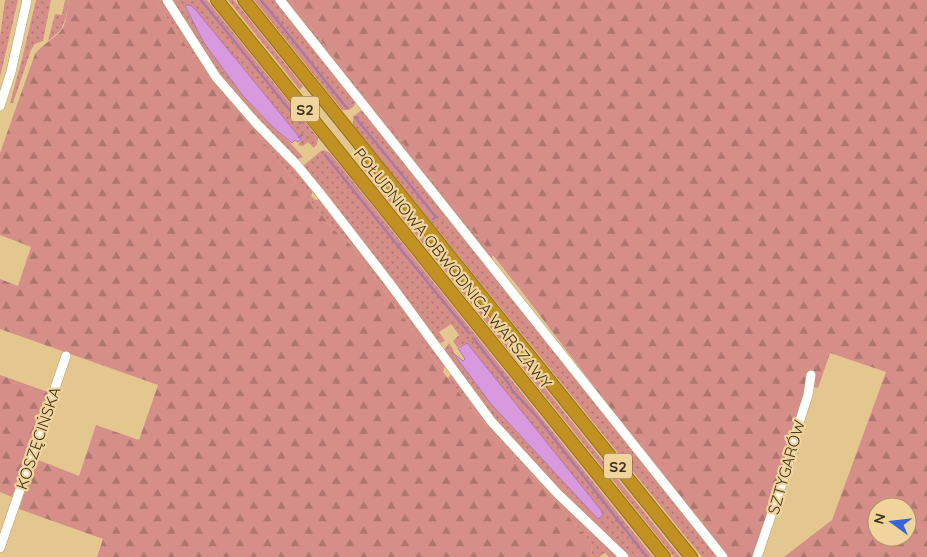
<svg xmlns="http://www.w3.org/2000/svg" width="927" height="557" font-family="Quicksand,sans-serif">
  <defs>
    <pattern id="grass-dots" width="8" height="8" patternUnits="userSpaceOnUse" patternTransform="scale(1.25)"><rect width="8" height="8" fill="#d68e89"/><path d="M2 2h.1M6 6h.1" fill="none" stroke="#af756f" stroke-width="1.8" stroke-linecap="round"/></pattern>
    <pattern id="forest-firs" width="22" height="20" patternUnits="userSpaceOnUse" patternTransform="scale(1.25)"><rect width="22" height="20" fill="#d68e89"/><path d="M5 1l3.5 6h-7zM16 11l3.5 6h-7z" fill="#af756f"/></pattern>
  </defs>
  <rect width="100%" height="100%" fill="#e4c78f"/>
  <!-- grass -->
  <path fill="url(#grass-dots)" d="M5,0H18L0,77V36Z
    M36,0H51L43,41L35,44L31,50L13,103H10L22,59Z
    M65,0H69L66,17L61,30L48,41L55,14L62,15Z
    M157,0H163L187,39L313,190L311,196L315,200L320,199L356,242L445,366L443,372L351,245L333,229L252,128L213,83L174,30Z
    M170,0H207L318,138L317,144L314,148L308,142L303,146L298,145L301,139L195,9L190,5H187L185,7C202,39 221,68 244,97C262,119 285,135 303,157L298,159L293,157L234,93L196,43Z
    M228,0H234L303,86L300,90Z
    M254,0H277L356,102L354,106L349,110H342Z
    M284,0H289L493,255L491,260Z
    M360,111H364L719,557H702L353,125V117Z
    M324,150L330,153L653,557H629L618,545L579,512L504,432L444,350L449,343L453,349L454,356L462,363L491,404L596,517L603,514L467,343L457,347L453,341L459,335L451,324L439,332L445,341L440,343H437L304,169V165L321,151Z
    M368,167L680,557H674L364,170Z
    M451,374L544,484L569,510L619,557H609L605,553L599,557H592L591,543L550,495L476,414L448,379Z"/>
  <!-- forest -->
  <path fill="url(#forest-firs)" fill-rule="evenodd" d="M69,0H157L174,30L213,82L252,128L333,229L351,245L443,372L476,414L550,495L591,543L592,557H97L103,539L19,509L36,459L79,476L96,425L139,440L158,385L0,329V279L18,286L31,247L0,235V153L35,54C42,45 52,40 60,32C67,24 67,10 69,0Z
    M289,0H927V557H784L832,520L886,372L830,353L818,388L811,386L755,557H728L650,460L519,288ZM877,507H907V537H877Z
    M0,375L48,392L12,497L0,492Z"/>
  <!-- water -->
  <path fill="#d999df" stroke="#aa7aa4" d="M187,5H190L195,9L301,139L298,142L295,140L292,143L274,128L244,97L204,43L185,6Z
    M467,343L601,510L603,515L598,519L596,517L491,404L453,353L463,361L465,359L458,348Z"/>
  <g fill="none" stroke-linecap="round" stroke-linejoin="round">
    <!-- stream -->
    <path stroke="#aa7aa4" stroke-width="2.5" d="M201,0L300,123
      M261,0L346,107
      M355,117L436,217L433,219
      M299,137L302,135
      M325,155L398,246
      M400,244L398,246L469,333
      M473,338L509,384L512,390L537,417L617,519
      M616,521L617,519L647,557"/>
    <defs>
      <path id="minor" d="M167,0L216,77L256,123L297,165L320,193L388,281L491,421L557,493L624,557
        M280,0L723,557
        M0,106L11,72L27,0
        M0,548L66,356
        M757,557L787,469L793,442L808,395L811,375"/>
      <path id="highway" d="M217,0L664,557
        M244,0L691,557"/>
    </defs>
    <!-- minor casing -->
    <use href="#minor" stroke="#ba9e67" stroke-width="10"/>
    <!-- highway casing -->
    <use href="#highway" stroke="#937020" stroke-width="14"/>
    <!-- minor -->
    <use href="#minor" stroke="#fff" stroke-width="9"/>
    <!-- highway -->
    <use href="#highway" stroke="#c19222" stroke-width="12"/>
  </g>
  <g text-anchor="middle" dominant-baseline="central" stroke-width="4.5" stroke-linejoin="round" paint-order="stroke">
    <!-- shield labels -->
    <g fill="#f1d49b" stroke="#736341" stroke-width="1">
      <rect x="291" y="96.5" width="28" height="25" rx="4"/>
      <rect x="604" y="453.5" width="28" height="25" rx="4"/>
    </g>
    <g font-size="15" font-weight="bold" fill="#3d321b">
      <text x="305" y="109">S2</text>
      <text x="618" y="466">S2</text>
    </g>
    <!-- street labels -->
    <g font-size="16" fill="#3d321b" stroke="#f1d49b">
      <text transform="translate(453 268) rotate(51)">POŁUDNIOWA OBWODNICA WARSZAWY</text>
      <text transform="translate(38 438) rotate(-71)">KOSZĘCIŃSKA</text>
      <text transform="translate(786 467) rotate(-74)">SZTYGARÓW</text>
    </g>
  </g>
  <!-- north arrow -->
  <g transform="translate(892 522) rotate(285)"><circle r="24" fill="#f1d49b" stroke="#a99368"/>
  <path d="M0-4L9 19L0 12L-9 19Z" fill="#3566d5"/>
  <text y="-8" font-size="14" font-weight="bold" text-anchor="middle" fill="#3d321b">N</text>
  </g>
</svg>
